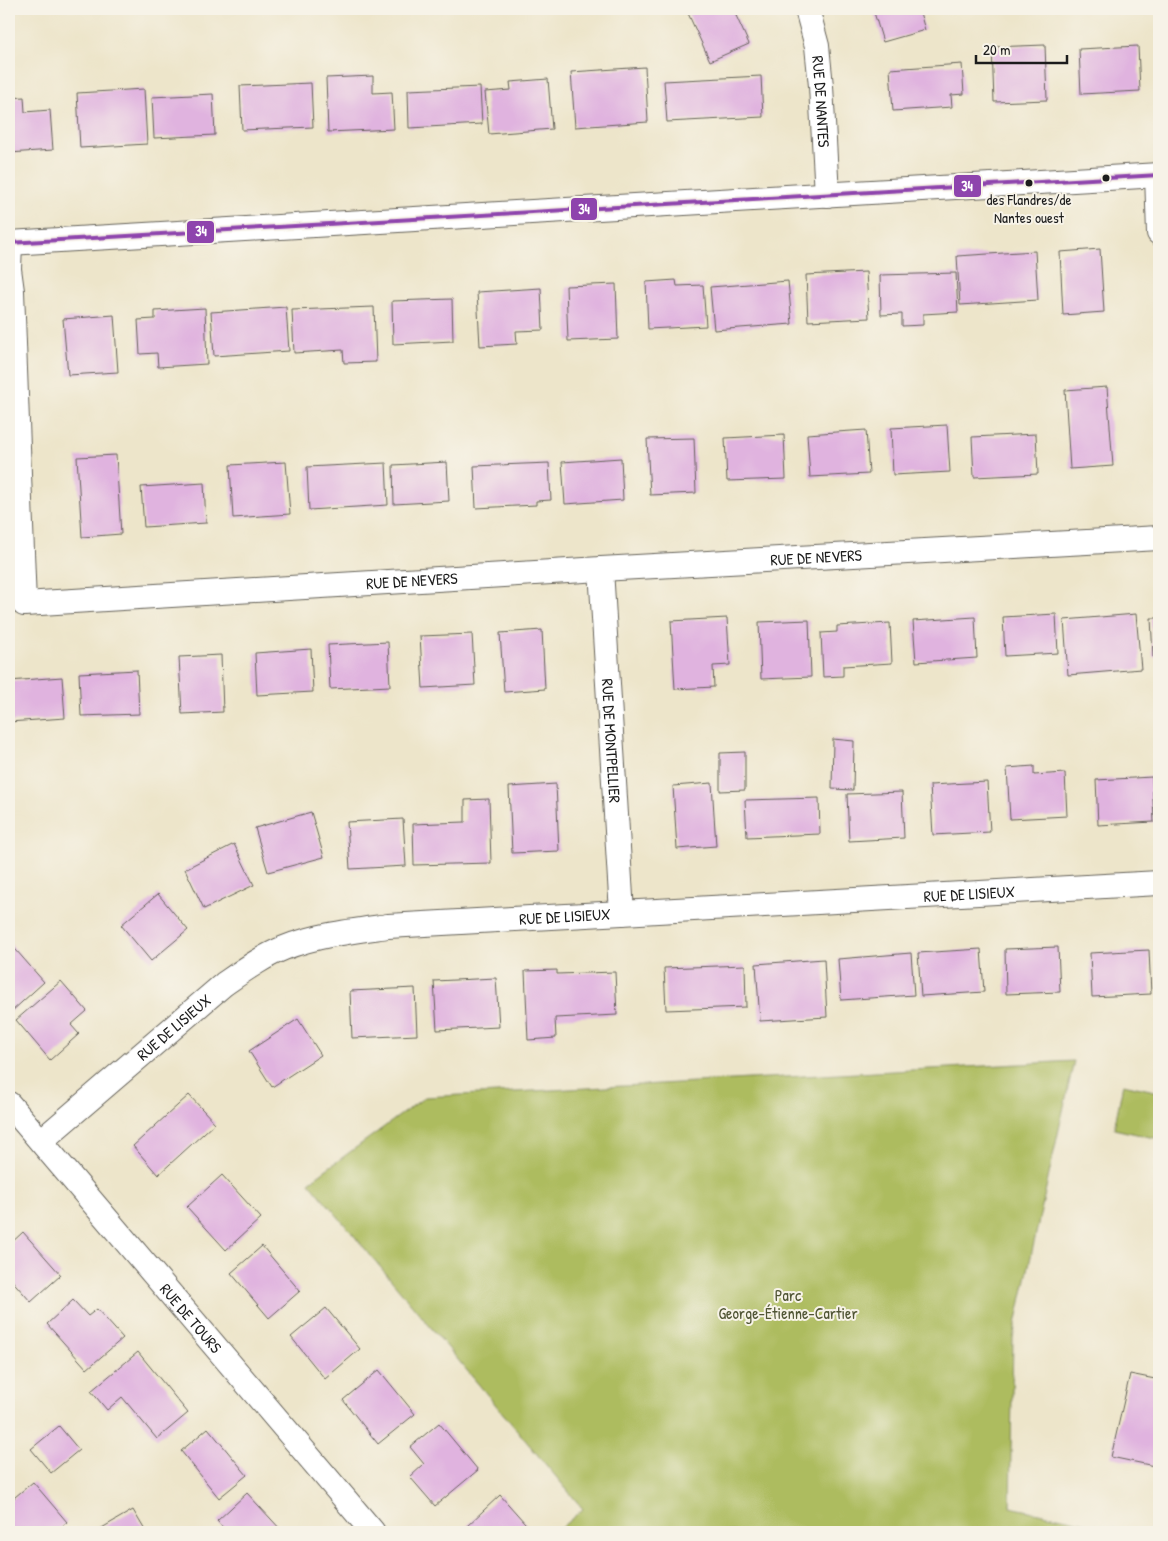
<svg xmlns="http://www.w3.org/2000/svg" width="1168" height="1541" font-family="'Patrick Hand',sans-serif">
  <rect width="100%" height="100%" fill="#f7f3e8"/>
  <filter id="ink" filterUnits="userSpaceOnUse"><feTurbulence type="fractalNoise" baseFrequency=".02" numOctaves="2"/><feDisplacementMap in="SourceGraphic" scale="10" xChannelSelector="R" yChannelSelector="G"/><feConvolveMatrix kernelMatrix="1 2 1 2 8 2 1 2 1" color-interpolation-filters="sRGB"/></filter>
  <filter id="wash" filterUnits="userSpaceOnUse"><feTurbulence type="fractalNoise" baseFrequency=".0096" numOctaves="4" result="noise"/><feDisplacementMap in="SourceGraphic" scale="20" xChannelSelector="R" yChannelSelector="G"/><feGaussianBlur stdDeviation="1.12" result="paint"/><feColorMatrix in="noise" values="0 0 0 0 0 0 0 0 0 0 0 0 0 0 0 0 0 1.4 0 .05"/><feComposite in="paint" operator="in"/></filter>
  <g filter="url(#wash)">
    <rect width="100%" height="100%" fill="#ede5ca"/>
    <!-- green -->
    <path fill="#adbc5f" stroke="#646c3e" d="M1074,1061L1013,1338L1010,1507L1129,1532H556L583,1509L309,1182L425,1097Z
      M1123,1084L1159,1092V1139L1114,1129Z"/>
    <g id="blocks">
      <!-- building -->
      <path fill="#e0b3df" d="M686,9H733L749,44L710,61Z
        M873,9H919L925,30L883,42Z
        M1045,45L1047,100L994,102L992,47Z
        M1138,46L1140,91L1081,94L1079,49Z
        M962,64L964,94L951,95L952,107L893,111L890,69Z
        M645,67L648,122L575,127L571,72Z
        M373,76V93L392,92L394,129L328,132L326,78Z
        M761,76L763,117L667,122L664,81Z
        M548,79L552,129L489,134L485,92L511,90L510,82Z
        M311,83L313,127L242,130L240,86Z
        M480,87L482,124L409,128L408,90Z
        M144,89L147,144L80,148L77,93Z
        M213,94L215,135L154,138L152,97Z
        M24,97L25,112L50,110L53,150L9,153V98Z
        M1100,249L1104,312L1063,315L1060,252Z
        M1035,251L1038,300L960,305L957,256Z
        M866,272L869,318L808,321L806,275Z
        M956,273L958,312L923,314V325L902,326V314L881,315L880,275Z
        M676,280L677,286L703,285L706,326L648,329L646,282Z
        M788,281L792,324L714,330L710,287Z
        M616,284L618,339L568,341L566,286Z
        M541,288L543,330L516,331L517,344L480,346L477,292Z
        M452,299L453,341L393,344L392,301Z
        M286,307L289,351L214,356L211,312Z
        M374,307L376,362L344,363L343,350L294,353L292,310Z
        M205,308L207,364L158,367L157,353L140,354L138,320L155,319V311Z
        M114,315L118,372L68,375L63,319Z
        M1107,387L1113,466L1070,469L1065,390Z
        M947,425L950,472L893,475L891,428Z
        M866,430L869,474L810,477L807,434Z
        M1036,434L1038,474L974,477L972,437Z
        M784,435L786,479L727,481L725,438Z
        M694,438L696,493L650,495L647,439Z
        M116,455L121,534L82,537L77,457Z
        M621,458L623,500L565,504L562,462Z
        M286,462L290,514L233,518L230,465Z
        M447,462L449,501L394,504L393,465Z
        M386,463L388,505L309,510L307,467Z
        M549,463L551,500L536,501V505L476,508L474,466Z
        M204,483L206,523L144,527L141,487Z
        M1056,614L1058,653L1005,656L1003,617Z
        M1136,614L1141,669L1068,675L1064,620Z
        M975,617L977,658L916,662L913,621Z
        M727,618L730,665L713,666L714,687L675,689L671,621Z
        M1151,618H1159V657H1153Z
        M809,620L811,677L761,679L759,622Z
        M890,623L892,663L843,666V676L823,677L821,633L837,632V626Z
        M542,630L545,689L504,692L500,633Z
        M472,634L475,685L423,688L420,636Z
        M388,642L390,686L330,689L328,645Z
        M311,649L313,692L257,695L255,653Z
        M221,655L223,712L182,714L179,657Z
        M137,670L139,714L81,716L79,673Z
        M62,677L65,718L9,722V681Z
        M833,739L854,741L853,790L832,789Z
        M745,752V790L720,791V753Z
        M1034,766V775L1065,773L1067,816L1010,819L1007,768Z
        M1152,777L1154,822L1098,825L1096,780Z
        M987,782L990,832L933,835L930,785Z
        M712,783L716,846L677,849L673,786Z
        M556,784L559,851L512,853L509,787Z
        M902,792L904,838L849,841L847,794Z
        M819,798L820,834L747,837L745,800Z
        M489,799L491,863L414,865L413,824L465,822V800Z
        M311,812L324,857L268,872L255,828Z
        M403,819L406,866L350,869L347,822Z
        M234,844L254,885L204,909L185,869Z
        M158,894L188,930L151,961L121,925Z
        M9,942L44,982L11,1012L9,1009Z
        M1058,947L1060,992L1006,994L1005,949Z
        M981,949L984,992L921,996L918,953Z
        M1149,950L1151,994L1092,997L1090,953Z
        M911,953L914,995L841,1000L838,959Z
        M824,959L827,1017L760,1021L756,964Z
        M745,965L746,1007L666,1010L664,968Z
        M557,970V974L615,972L617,1015L555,1018L556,1038L528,1040L525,971Z
        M496,978L499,1027L437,1030L434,981Z
        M61,981L87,1011L71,1025L79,1034L50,1060L16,1020Z
        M415,988L417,1035L352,1038L350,991Z
        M298,1019L321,1055L272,1087L249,1051Z
        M189,1095L215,1123L158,1175L133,1146Z
        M222,1175L261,1218L226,1250L187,1207Z
        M23,1232L61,1275L31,1302L9,1277V1245Z
        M262,1246L300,1291L269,1318L231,1273Z
        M73,1300L88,1316L97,1309L123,1338L87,1369L47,1324Z
        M326,1308L360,1349L325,1379L291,1337Z
        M138,1352L188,1413L157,1439L122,1397L107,1410L91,1391Z
        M1158,1364L1159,1467L1111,1457L1130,1374L1155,1379Z
        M379,1370L415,1414L378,1444L343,1400Z
        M439,1423L478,1470L435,1506L410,1477L424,1464L410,1447Z
        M59,1426L79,1450L51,1473L31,1449Z
        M208,1428L247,1475L219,1498L181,1451Z
        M33,1482L67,1522L55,1532H22L21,1530L18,1532H14L9,1526V1502Z
        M247,1493L283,1532H227L217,1521Z
        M500,1495L533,1532H473L467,1526Z
        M133,1510L146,1532H102L100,1529Z"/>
    </g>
  </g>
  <g filter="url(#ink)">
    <use href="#blocks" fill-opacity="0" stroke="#656259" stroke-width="1"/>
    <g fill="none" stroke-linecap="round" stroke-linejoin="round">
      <defs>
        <g id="street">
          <path id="s1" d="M807,9L817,46L821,86L827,195"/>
          <path d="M1157,175L1159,233"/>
          <path d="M9,243L1159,175"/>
          <path id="s2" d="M10,243L9,269L12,291L24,604L601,569L1159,538"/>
          <path id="s3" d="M601,569L622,913"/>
          <path id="s4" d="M9,1104L373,1532"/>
          <path id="s5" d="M41,1141L224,984C243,971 262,957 284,948C317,935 353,931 388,926L1159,883"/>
        </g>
      </defs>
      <!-- street casing -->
      <use href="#street" stroke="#656259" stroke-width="26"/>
      <!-- street -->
      <use href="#street" stroke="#fff" stroke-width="24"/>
      <defs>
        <path id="bus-1" d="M9,243L1159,175"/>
      </defs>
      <!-- bus-1 casing -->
      <use href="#bus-1" stroke="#f7f3e8" stroke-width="8"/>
      <!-- bus-1 -->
      <use href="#bus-1" stroke="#8e44ad" stroke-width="4"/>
    </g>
  </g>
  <!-- markers -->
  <g fill="#1c1c1c" stroke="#f7f3e8" stroke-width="2">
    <circle cx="1106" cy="178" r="4.5"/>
    <circle cx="1029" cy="183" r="4.5"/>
  </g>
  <g text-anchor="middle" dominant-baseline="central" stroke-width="4" stroke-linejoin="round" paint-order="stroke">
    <!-- bus labels -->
    <g font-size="15" fill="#1c1c1c" stroke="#f7f3e8">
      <text x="1029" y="199">des Flandres/de<tspan x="1029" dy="18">Nantes ouest</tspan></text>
    </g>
    <!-- street labels -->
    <g font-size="16" fill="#1c1c1c" stroke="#f7f3e8">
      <text stroke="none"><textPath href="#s1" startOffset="94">RUE DE NANTES</textPath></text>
      <text stroke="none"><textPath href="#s2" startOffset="1155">RUE DE NEVERS</textPath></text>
      <text stroke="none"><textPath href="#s2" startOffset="750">RUE DE NEVERS</textPath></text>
      <text stroke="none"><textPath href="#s3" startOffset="172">RUE DE MONTPELLIER</textPath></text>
      <text stroke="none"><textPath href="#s5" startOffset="1000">RUE DE LISIEUX</textPath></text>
      <text stroke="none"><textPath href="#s5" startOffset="595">RUE DE LISIEUX</textPath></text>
      <text stroke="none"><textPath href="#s5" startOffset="175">RUE DE LISIEUX</textPath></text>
      <text stroke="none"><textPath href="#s4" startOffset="281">RUE DE TOURS</textPath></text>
    </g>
    <!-- park labels -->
    <g font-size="16" fill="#4f5433" stroke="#f7f3e8">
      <text x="788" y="1295">Parc<tspan x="788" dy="18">George-Étienne-Cartier</tspan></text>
    </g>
  </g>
  <g stroke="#f7f3e8" stroke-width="2">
    <rect x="953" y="174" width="29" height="24" rx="5" fill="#8e44ad"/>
    <rect x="570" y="197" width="28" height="24" rx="5" fill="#8e44ad"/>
    <rect x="186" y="220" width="29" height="24" rx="5" fill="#8e44ad"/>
  </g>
  <g font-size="14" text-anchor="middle" font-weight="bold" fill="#fff">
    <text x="967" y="191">34</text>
    <text x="584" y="214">34</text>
    <text x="201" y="236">34</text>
  </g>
  <!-- margin -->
  <rect width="1168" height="1541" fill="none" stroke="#f7f3e8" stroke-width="30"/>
  <!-- scale -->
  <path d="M976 55v8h91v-8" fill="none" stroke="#1c1c1c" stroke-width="2.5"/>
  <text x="983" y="55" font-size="15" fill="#1c1c1c" stroke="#f7f3e8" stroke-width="4" paint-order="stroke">20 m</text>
</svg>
